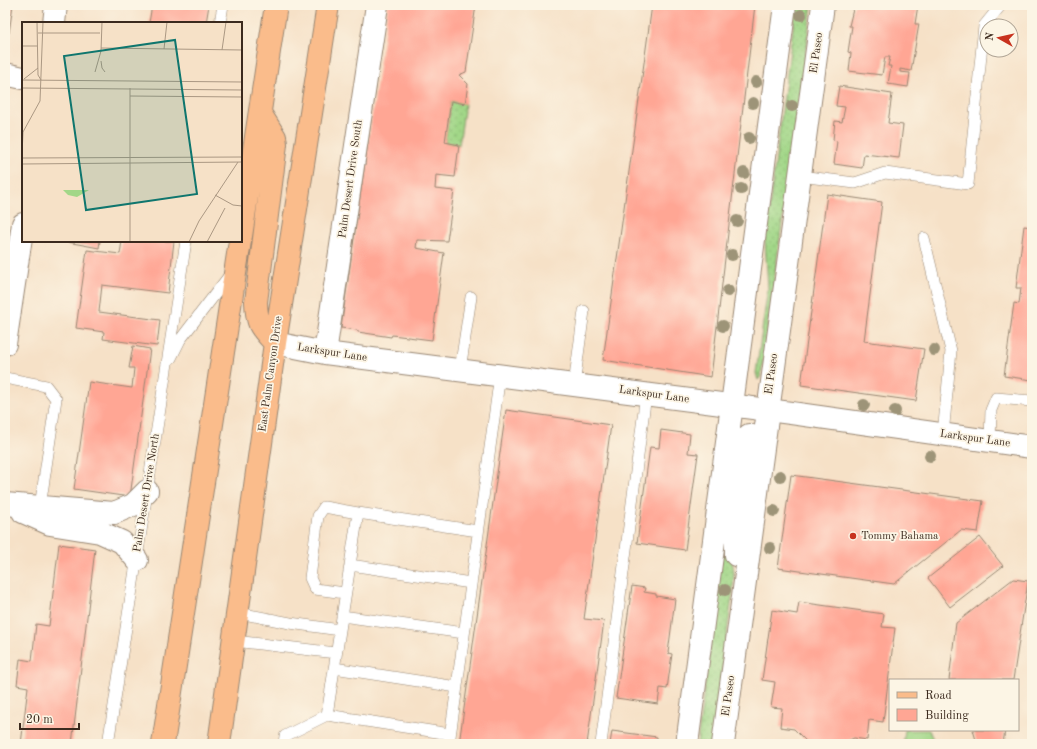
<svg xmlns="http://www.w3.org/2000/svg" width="1037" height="749" font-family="'Old Standard TT',serif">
  <defs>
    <pattern id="grass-dots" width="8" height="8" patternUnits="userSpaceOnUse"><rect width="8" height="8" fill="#a2d788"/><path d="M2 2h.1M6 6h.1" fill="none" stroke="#8cb975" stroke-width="1.8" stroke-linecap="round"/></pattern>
  </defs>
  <rect width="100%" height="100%" fill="#fcf5e5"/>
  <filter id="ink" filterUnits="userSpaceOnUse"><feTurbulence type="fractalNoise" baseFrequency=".025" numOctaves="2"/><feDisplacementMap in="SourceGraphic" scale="8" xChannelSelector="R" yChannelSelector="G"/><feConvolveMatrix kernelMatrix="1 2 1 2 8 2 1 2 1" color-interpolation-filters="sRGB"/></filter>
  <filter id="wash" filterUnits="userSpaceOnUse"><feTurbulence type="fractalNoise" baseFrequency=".012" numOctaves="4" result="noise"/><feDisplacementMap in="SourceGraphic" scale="16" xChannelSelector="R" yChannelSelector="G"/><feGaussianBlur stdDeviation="0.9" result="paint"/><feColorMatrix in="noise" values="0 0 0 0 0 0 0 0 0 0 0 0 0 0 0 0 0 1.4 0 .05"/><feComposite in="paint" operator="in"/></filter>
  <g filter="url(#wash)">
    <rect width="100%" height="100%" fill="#f6e1c7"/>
    <!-- grass -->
    <path fill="url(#grass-dots)" stroke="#6e8053" d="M796,5H812L761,376L758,380L756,373L768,288L765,241Z
      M451,101L465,104L459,145L445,142Z
      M734,463L730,548L734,572L733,590L712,744H697Z"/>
    <!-- park -->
    <path fill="#a2d788" stroke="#6e8053" d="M905,730H929L935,744H903Z"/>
    <g id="blocks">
      <!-- building -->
      <path fill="#ffa694" d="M5,5H13L9,33L5,32Z
        M152,5H209L206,23H149Z
        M388,5H476L466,72L459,75L468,84L465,104L451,101L445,142L459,145L455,177L436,175L435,189L454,191L447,241L417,240L416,248L444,253L432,340L392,335L391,337L358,332L357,330L341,328Z
        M652,5H755L711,377L603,360Z
        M854,5H918L915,24H919L911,71L900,69V72L910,73L908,87L888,84L891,66H888L890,57H885L882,75L849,71L851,53L848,52L852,26H849Z
        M839,86L892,94L888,123L903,125L899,158L864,154L862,168L834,164L837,141L833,140L835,121L842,122L845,107L836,106Z
        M827,194L882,202L864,341L924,349L916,401L801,385Z
        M1024,226L1032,227V380L1004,376L1014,303L1019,304L1021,288H1016Z
        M62,241H100L99,248Z
        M122,241H174L168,293L102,285L99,312L160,320L157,346L103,339L104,332L76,328L87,250L120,254Z
        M133,346L150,349L130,497L74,489L89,382L132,388L134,368H129Z
        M506,410L611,425L584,619L604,621L587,744H459Z
        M661,430L690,434L688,453L698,454L685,550L637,543L650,447L659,448Z
        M791,475L983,501L978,532L961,530L894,584L778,568Z
        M980,537L1003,566L950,607L928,578Z
        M59,544L95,549L72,744H21L28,687L17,685L20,659L32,661L36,624L49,626Z
        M1013,579L1028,581L1013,680H949L956,623Z
        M632,586L645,588L644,592L656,594V596L675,599L668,653L672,654L667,689L660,688L658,704L616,698Z
        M799,602L884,614L882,627L895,628L883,722L869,720L867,740L854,738L840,744H813L807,742L794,729L780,727L782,708L771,707L775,682L762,680L772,610L797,614Z
        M973,730H1005L1003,744H989V742L976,740Z
        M612,731L657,737V744H610Z"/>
    </g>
  </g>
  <g filter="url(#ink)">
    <use href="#blocks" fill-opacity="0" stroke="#988672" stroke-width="1"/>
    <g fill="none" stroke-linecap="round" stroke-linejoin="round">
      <defs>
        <path id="service" d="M220,23L223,5
          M800,176L855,183L885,173L968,184L984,26L1001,5
          M924,238L951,351L943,435
          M171,358L180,340L229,276
          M460,370L471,297
          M5,378L46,386L56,399L40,507
          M574,385L584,311
          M990,441L991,410L996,398L1032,401
          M358,513L478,531
          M350,565L471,583
          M239,613L290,623L340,630
          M342,616L464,633
          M235,641L336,653
          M334,668L457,687
          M327,715L358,513L324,507L318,516L310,578L315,589L345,593
          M108,744L186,241
          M284,744L285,736L327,715L450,734
          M449,744L500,375
          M601,744L646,394"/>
        <path id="minor" d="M54,23L56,5
          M5,74L23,78
          M275,343L325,353L791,413L1032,447
          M5,344L23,224
          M325,353L377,5
          M5,504L114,513L133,505L147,491
          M23,512L50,524L100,532L122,542L137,560"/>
        <path id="tertiary" d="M736,555V531L749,435
          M687,744L785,5
          M723,744L823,5"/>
        <path id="primary" d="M260,113L275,137L276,144L256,302C257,325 260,327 275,343
          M241,236L276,5
          M163,744L240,241
          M219,744L275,343L328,5"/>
      </defs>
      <!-- service casing -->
      <use href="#service" stroke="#988672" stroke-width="12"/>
      <!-- minor casing -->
      <use href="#minor" stroke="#988672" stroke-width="24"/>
      <!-- tertiary casing -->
      <use href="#tertiary" stroke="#988672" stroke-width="24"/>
      <!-- primary casing -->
      <use href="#primary" stroke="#988672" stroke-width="24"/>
      <!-- service -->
      <use href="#service" stroke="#fff" stroke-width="11"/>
      <!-- minor -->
      <use href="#minor" stroke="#fff" stroke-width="22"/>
      <!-- tertiary -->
      <use href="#tertiary" stroke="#fff" stroke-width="22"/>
      <!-- primary -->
      <use href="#primary" stroke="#fabc8b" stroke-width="22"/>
    </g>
    <!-- trees -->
    <g fill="#9d9478">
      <circle cx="801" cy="15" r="6"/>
      <circle cx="756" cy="82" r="6"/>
      <circle cx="753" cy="103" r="6"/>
      <circle cx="792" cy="106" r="6"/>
      <circle cx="749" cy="138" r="6"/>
      <circle cx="744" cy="173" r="6"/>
      <circle cx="741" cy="189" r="6"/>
      <circle cx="737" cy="221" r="6"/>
      <circle cx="732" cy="255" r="6"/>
      <circle cx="728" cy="291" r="6"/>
      <circle cx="723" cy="326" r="6"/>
      <circle cx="934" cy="350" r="6"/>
      <circle cx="864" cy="405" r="6"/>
      <circle cx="895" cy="411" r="6"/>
      <circle cx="930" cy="456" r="6"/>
      <circle cx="780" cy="476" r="6"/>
      <circle cx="774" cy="511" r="6"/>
      <circle cx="770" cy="548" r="6"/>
      <circle cx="725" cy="590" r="6"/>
    </g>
  </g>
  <!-- markers -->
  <circle fill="#c8321e" stroke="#fcf5e5" stroke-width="1.5" cx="853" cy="536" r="4"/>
  <g text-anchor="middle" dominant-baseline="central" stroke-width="3.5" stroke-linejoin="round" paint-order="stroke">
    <!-- street labels -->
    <g font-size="11" fill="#3b2a1e" stroke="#fcf5e5">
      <text transform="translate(817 53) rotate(-82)">El Paseo</text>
      <text transform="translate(351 179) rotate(-82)">Palm Desert Drive South</text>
      <text transform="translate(332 353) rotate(9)">Larkspur Lane</text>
      <text transform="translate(271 374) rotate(-82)">East Palm Canyon Drive</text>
      <text transform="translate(772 374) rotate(-82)">El Paseo</text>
      <text transform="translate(654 395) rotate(8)">Larkspur Lane</text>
      <text transform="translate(975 439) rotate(8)">Larkspur Lane</text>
      <text transform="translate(147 493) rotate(-81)">Palm Desert Drive North</text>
      <text transform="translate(729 696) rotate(-82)">El Paseo</text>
    </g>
    <!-- poi labels -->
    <g font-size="11" fill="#3b2a1e" stroke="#fcf5e5" text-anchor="start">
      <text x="861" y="536">Tommy Bahama</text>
    </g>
  </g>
  <!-- overview -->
  <g transform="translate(22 22)">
    <rect width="220" height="220" fill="#f6e1c7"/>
    <path d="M41,168H67L55,175L46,173Z" fill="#a2d788"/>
    <path fill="none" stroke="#ab9883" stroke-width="1" d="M15,0L16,53L19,58M16,11H78M0,24H16M79,26L220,28M142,27L145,0M200,28L204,0M79,39L80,46L83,50M73,50L79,29L80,0M2,57L16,46M0,58L220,60M0,66L220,68M108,66V220M108,74L220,75M0,133L1,110L18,79L21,0M0,136L220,135M0,142L220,140M193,173L211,183L220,184M167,220L177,199L216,140M185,220L203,186"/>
    <path fill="#0f766e" fill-opacity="0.15" stroke="#0f766e" stroke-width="2" d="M153,18L175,172L64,188L42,34Z"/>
    <rect width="220" height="220" fill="none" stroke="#3b2a1e" stroke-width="2"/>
  </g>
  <!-- margin -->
  <rect width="1037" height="749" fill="none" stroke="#fcf5e5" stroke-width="20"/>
  <!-- legend -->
  <rect x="889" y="679" width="130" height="52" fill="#fcf5e5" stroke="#afa495"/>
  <rect x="897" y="692" width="20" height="6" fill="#fabc8b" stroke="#afa495"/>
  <text x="925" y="699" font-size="12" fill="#3b2a1e">Road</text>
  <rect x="897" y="709" width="20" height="12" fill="#ffa694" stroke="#afa495"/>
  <text x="925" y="719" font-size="12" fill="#3b2a1e">Building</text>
  <!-- north arrow -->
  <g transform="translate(999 38) rotate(278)"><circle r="19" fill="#fcf5e5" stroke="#afa495"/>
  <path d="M0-3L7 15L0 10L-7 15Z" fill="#c8321e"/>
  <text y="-6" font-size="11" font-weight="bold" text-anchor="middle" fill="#3b2a1e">N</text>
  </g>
  <!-- scale -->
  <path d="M20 723v6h59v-6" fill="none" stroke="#3b2a1e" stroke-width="2"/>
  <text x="26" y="723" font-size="12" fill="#3b2a1e" stroke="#fcf5e5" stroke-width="3" paint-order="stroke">20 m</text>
</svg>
